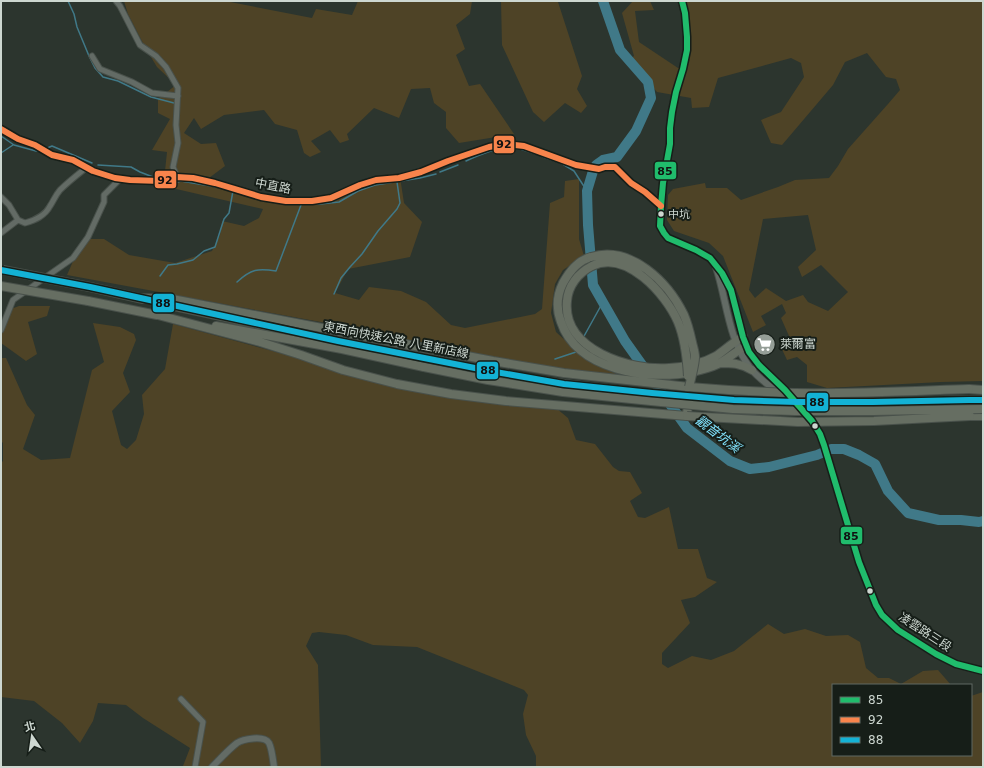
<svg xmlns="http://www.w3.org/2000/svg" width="984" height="768" font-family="'DejaVu Sans','Noto Sans TC',sans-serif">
  <rect width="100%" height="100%" fill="#2c352e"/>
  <!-- green -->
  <path fill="#4e4326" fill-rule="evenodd" d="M124,1H225L312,18L316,9L352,15L358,1H472L470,14L456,25L465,49L456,55L469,86L480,84L514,134L459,143L446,128V112L434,103L430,88L411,89L399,118L374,108L347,134L349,140L340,143L330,130L311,141L321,152L310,157L304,153L297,130L275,124L264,110L224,115L201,129L194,118L184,133L201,144L216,143L225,166L209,178L255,193L305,199L335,196L365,181L400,177L404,203L422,222L410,257L348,269L335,293L359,300L369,287L401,291L426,302L451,325L465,328L535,314L542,309L550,203L564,197L565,181L579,179V239L584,256L563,270L555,284L551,313L556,332L580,354L616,374L615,379L445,350L337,325L67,275L78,250L90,239H104L129,255L175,263L212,251L220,235L222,221L244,226L259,218L263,209L172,188L165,171L167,152L152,150L170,119L158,113V99L176,85L157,67L145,47L128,14Z
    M501,1H558V2L582,76L577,89L587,106L581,113L565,103L544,122L533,112L502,45Z
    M633,1H650L654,10L635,11L639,42L678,68L689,63L690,45L678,1H983V381L941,382L827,388L807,382V365L797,357L787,360L780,345L789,336L781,318L786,313L782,304L761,316L766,325L753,332L723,256L709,243L674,231L667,220L668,195L673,189L705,183L706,188H727L741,200L778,187L795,180L829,178L838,166L848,149L888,104L900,90L896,79L886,77L867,53L845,62L833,85L782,145L771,143L761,120L781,112L804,77L801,63L791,58L718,78L709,107L692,108L691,98L657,92L629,60L634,56L622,13ZM808,215L816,250L798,267L802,277L821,265L848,292L828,311L808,302L803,295L786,301L766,288L755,298L749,290L763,219Z
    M19,306H50L47,316L28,322L37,354L26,361L1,343V334L11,309Z
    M93,323L120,327L134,334L136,340L123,373L130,392L112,411L121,445L127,449L136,440L144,414L142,395L165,369L173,324L442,397L556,408L568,418L576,440L595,444L613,467L619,471L630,472L642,493L630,501L638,517L645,518L669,507L678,549H698L707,578L717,582L695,597L681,600L690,623L662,653V664L668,668L692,656L711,660L734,651L768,624L784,634L805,629L826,636L848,635L860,642L866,668L878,678H889L901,684L923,671L938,670L951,685H833V755H971V696L983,692V767H536V756L526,735L523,714L528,695L524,690L417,647L373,645L346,635L319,632L312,633L306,646L318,665L321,767H184L183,766L190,748L143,718L126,705L98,703L93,721L80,743L62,723L34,701L1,697V463L3,461V443L1,441V358H6L27,405L35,415L23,449L41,460L70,458L92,370L104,362Z"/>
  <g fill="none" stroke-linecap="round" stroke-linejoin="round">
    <!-- stream -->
    <path stroke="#407988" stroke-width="1.5" d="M68,1L74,14L77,27L89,56L95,68L103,77L118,81L151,97L174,103
      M1,136L14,145L36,151H41
      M45,149L52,146L92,163
      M1,153L13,145
      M543,157L561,163L574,171L587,191
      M466,161C479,155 499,146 514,148C522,149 529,152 536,154
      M98,165L131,167L140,172L153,177L171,174
      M440,172L458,165
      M174,183L181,181L217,187
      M291,204H320L339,202L358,191L375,185L420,178L436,174
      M160,276L168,265L177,264L193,260L204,251L215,247L224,219L229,213L233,191
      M237,282C251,269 258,268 276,271L301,205
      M334,294L341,278L350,267L362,254L378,231L397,209L400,203L397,182
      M583,338L603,302
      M555,359L576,352L577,350"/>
    <!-- river -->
    <path stroke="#407988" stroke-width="10" d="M596,165L603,160L617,157L636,131L651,98L648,82L620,50L603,1
      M593,171L587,191L588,225L593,285L625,341L687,428L730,461L750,469L769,467L817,455L831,449H844L859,455L875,464L888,491L908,513L939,520H961L979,522L983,521"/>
    <defs>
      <path id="minor" d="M116,1L120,6L140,45L156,56L166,67L178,88L176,125L178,143L173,167L177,177
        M92,56L100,69L132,82L152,93L178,96
        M1,197L9,205L18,220L25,223C35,220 45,216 50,206C54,200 55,196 60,190C68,182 77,175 87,167
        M1,233L18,220
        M1,330L13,300L73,258L88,237L104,202V195L120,179H123
        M181,699L203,722L195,767"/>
      <path id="tertiary" d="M682,1L685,13L687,37V50L683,69L676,92L672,112L670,128V144L663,183L661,206L660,226L664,233L668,238L696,250L710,258L722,273L731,290L743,337L749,352L759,365L785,390L812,421L820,434L824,445L859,562L876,605L882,615L898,630L936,654L956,664L983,671
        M1,129L18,139L35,145L52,155L73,160L93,171L115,178L130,180L160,181L177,177L193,178L215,183L261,197L286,201H312L331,198L360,185L376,180L399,178L421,172L448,161L489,147L505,144L524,146L576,165L599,169L605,167H615L631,183L645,192L661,206
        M716,267C727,301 728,340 751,369C762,382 778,392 791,402
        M212,767C219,760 229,749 237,743C243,739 264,735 269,743C272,749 273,760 274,767"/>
      <path id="trunk" d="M591,257C579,260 569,272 563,283C557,295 556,309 561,322C577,370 648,381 692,372C701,370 710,368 718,364C728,359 736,351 746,346
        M592,266C578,273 568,286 567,301C562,350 630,371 669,368C684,367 702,364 716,356C725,350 733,342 743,337
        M90,287L143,299
        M139,298L172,299L493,361L564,373L689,387L687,416L506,401L451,394L397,384L343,370L301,355L260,342L154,314
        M88,301L157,315
        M160,303L271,327L426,358
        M216,326L342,349L424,367
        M719,363C732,363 740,363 752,370
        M969,389L983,390
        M969,400H983
        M970,416H983"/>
    </defs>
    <!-- minor casing -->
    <use href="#minor" stroke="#49514b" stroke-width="7"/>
    <!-- tertiary casing -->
    <use href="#tertiary" stroke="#49514b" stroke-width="8"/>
    <!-- trunk casing -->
    <use href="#trunk" stroke="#49514b" stroke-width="10"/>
    <!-- minor -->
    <use href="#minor" stroke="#636b65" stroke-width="5"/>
    <!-- tertiary -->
    <use href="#tertiary" stroke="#636b65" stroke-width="6"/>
    <!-- trunk -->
    <use href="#trunk" stroke="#666e62" stroke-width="8"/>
    <defs>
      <path id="trunk-bridge" d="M591,257C631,245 668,282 684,315C688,324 690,333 692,342C693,347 695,352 695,357C695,364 691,379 689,387
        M592,266C626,249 666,294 678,322C685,339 687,358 688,376
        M3,270L90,287
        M1,286L88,301
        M426,358C472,368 518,378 565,384C621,391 677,396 733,400C812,405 891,402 969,400
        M424,367L488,380L563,392L651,401L733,409L795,411H873L983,409
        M689,387C724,390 760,392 795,393C853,394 911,391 969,389
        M687,416L798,422L874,421L970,416"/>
    </defs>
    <!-- trunk-bridge casing -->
    <use href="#trunk-bridge" stroke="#49514b" stroke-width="10" stroke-linecap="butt"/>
    <!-- trunk-bridge -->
    <use href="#trunk-bridge" stroke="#666e62" stroke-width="8"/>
    <defs>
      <path id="bus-1" d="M682,1L685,13L687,37V50L683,69L676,92L672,112L670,128V144L663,183L661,206L660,226L664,233L668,238L696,250L710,258L722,273L731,290L743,337L749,352L759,365L785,390L812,421L820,434L824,445L859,562L876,605L882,615L898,630L936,654L956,664L983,671"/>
      <path id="bus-2" d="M1,129L18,139L35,145L52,155L73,160L93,171L115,178L130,180L160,181L177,177L193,178L215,183L261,197L286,201H312L331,198L360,185L376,180L399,178L421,172L448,161L489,147L505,144L524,146L576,165L599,169L605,167H615L631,183L645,192L661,206"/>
      <path id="bus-3" d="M1,270L90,287L338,341L490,371L564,384L652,393L734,400L797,402H873L969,400H983"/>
    </defs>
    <!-- bus-1 casing -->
    <use href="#bus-1" stroke="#161e18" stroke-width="9"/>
    <!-- bus-2 casing -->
    <use href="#bus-2" stroke="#161e18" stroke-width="9"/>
    <!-- bus-3 casing -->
    <use href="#bus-3" stroke="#161e18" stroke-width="9"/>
    <!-- bus-1 -->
    <use href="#bus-1" stroke="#20bc6c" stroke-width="6"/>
    <!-- bus-2 -->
    <use href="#bus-2" stroke="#f8844c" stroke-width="6"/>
    <!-- bus-3 -->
    <use href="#bus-3" stroke="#13b2d5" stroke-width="6"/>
  </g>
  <!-- icons -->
  <defs>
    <symbol id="supermarket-disc" viewBox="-11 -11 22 22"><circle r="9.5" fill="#959e97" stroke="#161e18"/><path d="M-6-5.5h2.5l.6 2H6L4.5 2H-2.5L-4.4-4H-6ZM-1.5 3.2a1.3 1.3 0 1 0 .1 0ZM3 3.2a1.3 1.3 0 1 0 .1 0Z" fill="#fff"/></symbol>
  </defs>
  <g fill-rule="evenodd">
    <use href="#supermarket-disc" x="752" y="332" width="25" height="25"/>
  </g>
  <!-- markers -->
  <g fill="#cdd7d0" stroke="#161e18" stroke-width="1.5">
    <circle cx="661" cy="214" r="3.5"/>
    <circle cx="815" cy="426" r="3.5"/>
    <circle cx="870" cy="591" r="3.5"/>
  </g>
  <g text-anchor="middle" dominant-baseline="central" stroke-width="4" stroke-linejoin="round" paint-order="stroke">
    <!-- bus labels -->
    <g font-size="11" fill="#cdd7d0" stroke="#161e18" text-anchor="start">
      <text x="668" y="214">中坑</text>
    </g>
    <!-- street labels -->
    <g font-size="12" fill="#cdd7d0" stroke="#161e18">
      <text transform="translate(273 186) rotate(11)">中直路</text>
      <text transform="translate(396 340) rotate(11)">東西向快速公路 八里新店線</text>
      <text transform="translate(925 632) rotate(33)">凌雲路三段</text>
    </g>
    <!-- poi labels -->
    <g font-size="12" fill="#cdd7d0" stroke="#161e18" text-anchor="start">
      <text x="780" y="344">萊爾富</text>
    </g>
    <!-- water labels -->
    <g font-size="13" font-style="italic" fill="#82e3fe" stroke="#161e18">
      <text transform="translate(718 434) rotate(37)">觀音坑溪</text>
    </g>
  </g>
  <g stroke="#161e18" stroke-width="1.5">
    <rect x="493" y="135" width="22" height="19" rx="4" fill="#f8844c"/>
    <rect x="654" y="161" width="23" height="19" rx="4" fill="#20bc6c"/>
    <rect x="154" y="170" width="23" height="19" rx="4" fill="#f8844c"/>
    <rect x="152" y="293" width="23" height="20" rx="4" fill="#13b2d5"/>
    <rect x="476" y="361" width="23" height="19" rx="4" fill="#13b2d5"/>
    <rect x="806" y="392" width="23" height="20" rx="4" fill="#13b2d5"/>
    <rect x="840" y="526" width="23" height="19" rx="4" fill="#20bc6c"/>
  </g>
  <g font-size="11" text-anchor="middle" font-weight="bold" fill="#111">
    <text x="504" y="148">92</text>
    <text x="665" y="175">85</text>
    <text x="165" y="184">92</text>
    <text x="163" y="307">88</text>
    <text x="488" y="374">88</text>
    <text x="817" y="406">88</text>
    <text x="851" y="540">85</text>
  </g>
  <!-- border -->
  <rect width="984" height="768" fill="none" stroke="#cdd7d0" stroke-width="4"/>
  <!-- legend -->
  <rect x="832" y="684" width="140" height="72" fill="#161e18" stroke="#5f6862"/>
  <rect x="840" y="697" width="20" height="6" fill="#20bc6c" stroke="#5f6862"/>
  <text x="868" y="704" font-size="12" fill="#cdd7d0">85</text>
  <rect x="840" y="717" width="20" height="6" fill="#f8844c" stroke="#5f6862"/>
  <text x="868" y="724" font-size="12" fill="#cdd7d0">92</text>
  <rect x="840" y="737" width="20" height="6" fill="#13b2d5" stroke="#5f6862"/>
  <text x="868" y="744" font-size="12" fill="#cdd7d0">88</text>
  <!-- north arrow -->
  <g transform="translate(32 736) rotate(347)" stroke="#161e18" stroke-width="3" paint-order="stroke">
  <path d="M0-3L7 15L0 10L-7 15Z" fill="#cdd7d0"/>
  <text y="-6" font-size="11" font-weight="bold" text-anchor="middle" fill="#cdd7d0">北</text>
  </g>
</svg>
